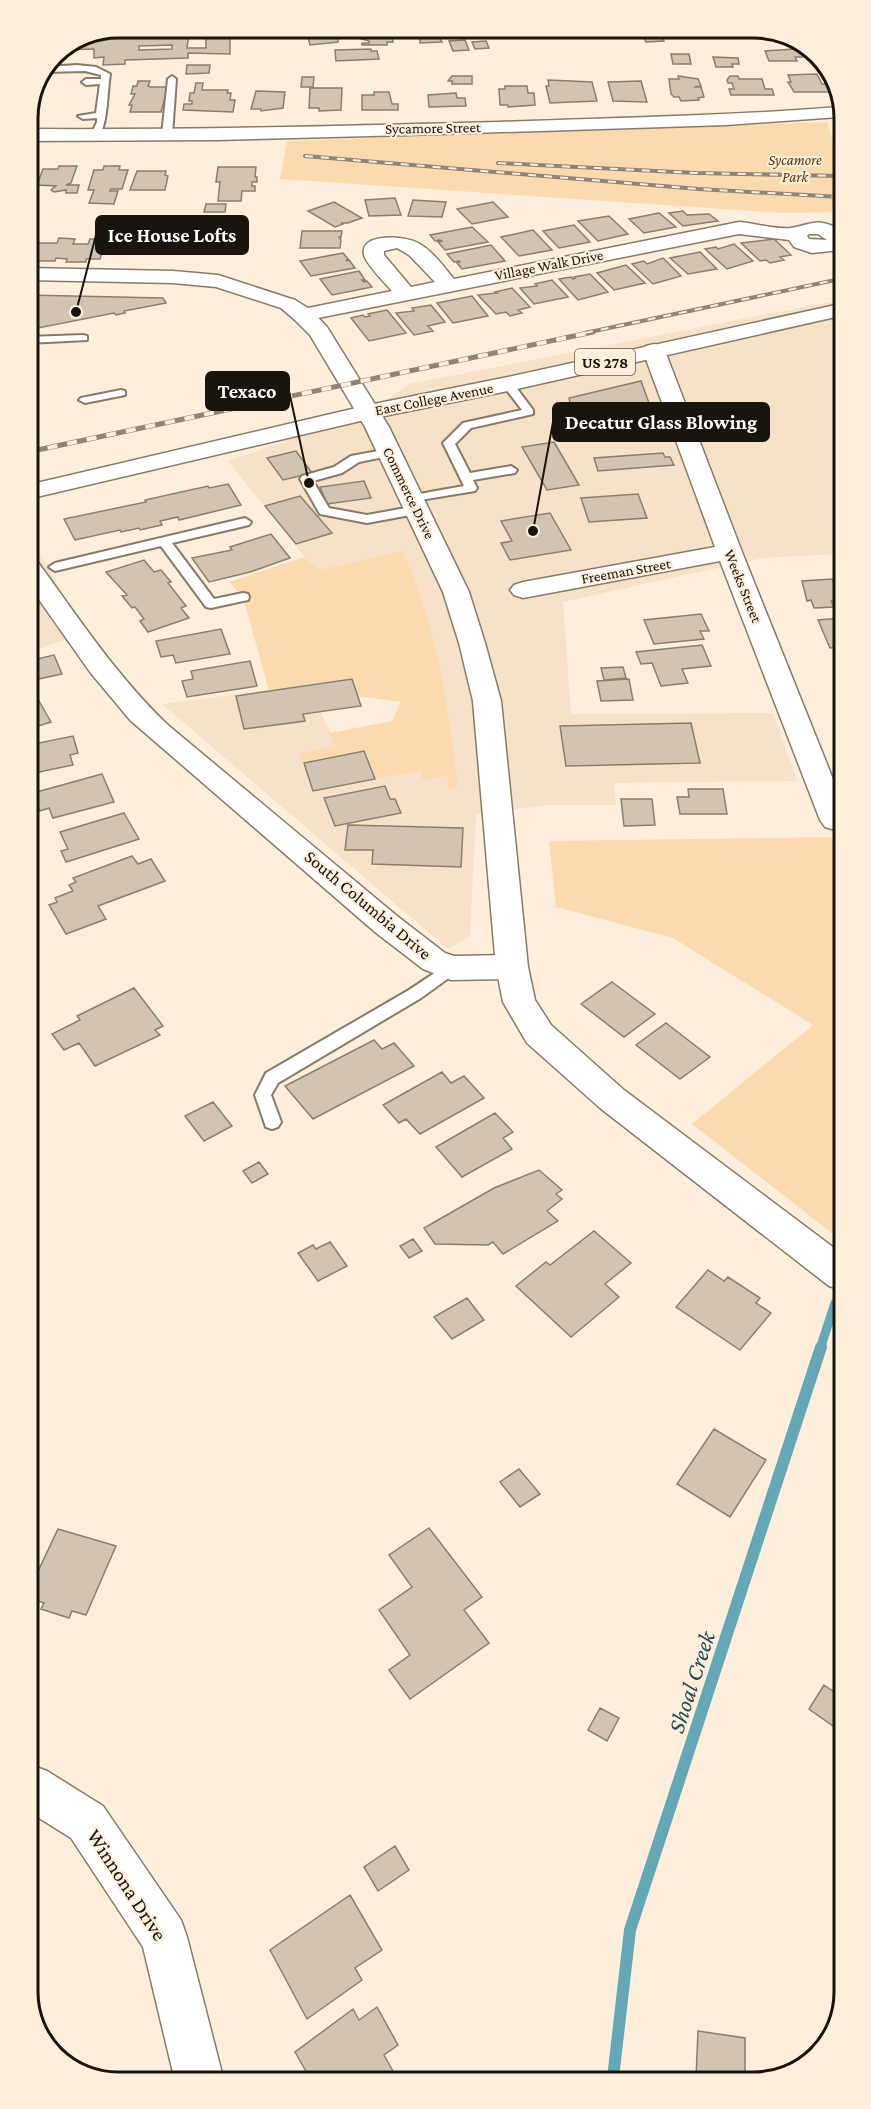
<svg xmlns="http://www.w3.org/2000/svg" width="871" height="2109" font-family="'Crimson Pro',serif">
  <rect width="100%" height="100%" fill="#fdefdc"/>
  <!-- built -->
  <path fill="#f5e2c9" d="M840,300V554L763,558L563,602L571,714L773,713L797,781L614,783L616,805H548L476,814L470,936L448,949L162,704L352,679L361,706L321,712L336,746L298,753L303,762L364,751L375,779L421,771L447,776L458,787L319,570L305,557L228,461L369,412L409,384Z
    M28,534L86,632L28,653Z"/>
  <!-- green -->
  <path fill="#fbdbae" d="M827,122L839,159L840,212L784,213L280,179L287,141Z
    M403,551C415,581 426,611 434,642C446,689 452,739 458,787L448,788L447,776L422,780L421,771L375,779L364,752L304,763L298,753L335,746L330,733L392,721L401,702L358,696L269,691L243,597L229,582L305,557L319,570Z
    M841,837L842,1241L692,1124L813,1025L673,938L556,907L549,841Z"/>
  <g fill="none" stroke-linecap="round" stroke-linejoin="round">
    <!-- stream-far1 -->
    <path stroke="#65a8b5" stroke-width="9" d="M820,1349L835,1303"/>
    <!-- stream -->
    <path stroke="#65a8b5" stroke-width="12" d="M613,2078L630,1930L821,1347"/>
  </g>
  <!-- building -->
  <path fill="#d2c4b2" stroke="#8a7e6d" stroke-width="1.5" fill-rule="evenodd" d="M190,27L187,48H206V35L230,32V54L188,53V58L125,60V64L103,65L104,57L94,58V49L60,50L91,38H97V35L113,29ZM172,45V49L139,50V46Z
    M356,27H390L393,42H387V45H362V43H369V41L358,38Z
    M415,27H454L455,32L437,34L442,42L420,43V35H417Z
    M483,27H513L515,29L507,30L509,33L492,34L491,31L485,32Z
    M534,27H558L561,32L537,34Z
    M582,27H614L598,28L602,34L587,35Z
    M338,28V42L310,45L306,29Z
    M735,28L740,35L724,36L719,30Z
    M660,35L664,41L646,42L643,36Z
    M465,40L469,50L453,51L449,41Z
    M486,41L489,48L475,49L472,42Z
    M810,48L814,57H795L797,61H769L765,51Z
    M371,49V51H377L379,59L336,61L335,50Z
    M671,54H689L691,64H673Z
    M713,57L738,58L739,64H732L733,67H716Z
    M187,65H210L209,73L186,74Z
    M817,74L822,84H829L832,92H794L788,82H791L788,75Z
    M452,76H472V84H452V81H448Z
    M678,76L698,79L701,86L694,87H701L704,97L698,98L699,100L681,101L679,97H674L671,94L669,79H679Z
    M730,76H738L739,79H762L765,89H772L774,95H731L729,89H734L732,83H728L727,80Z
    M302,77H314L313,87H301Z
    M548,80L592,82L597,101L550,103L546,86H549Z
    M138,81H150L148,86L151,87H168L161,112H130L132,105H129L135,94H131L133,86H137Z
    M641,81L647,102L613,101L608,82Z
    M196,83H203L202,90H228L227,93H231L230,100H235L233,112L183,110L184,104H192V101H189L190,93H194Z
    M505,86H527L528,93H534L535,105L508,107V105H500L499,89H505Z
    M310,88H342L341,110L319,111V108H309Z
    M256,91L285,92L283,108L261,111V109H251Z
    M374,92H389L392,104H398V110H362V95H374Z
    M456,93L457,98H465L466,106L429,107L428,95Z
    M59,166H77L71,183L66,185H79L77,193H66V190L54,192L51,190L56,186L37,185L43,169H58Z
    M104,166H120L119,170H128L122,189H111L110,191H118L114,204L89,203L94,190H88L94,170H103Z
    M218,167H256L255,177H257V182H252V186H255V191H242L241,201H218L220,182H216Z
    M137,171H166L165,175L168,176L165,190H130Z
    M395,198L401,215L369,216L365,200Z
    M413,200L446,202L442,217L408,216Z
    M334,202L362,218L348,223H341L343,224L335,227L308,211Z
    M493,202L508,217L472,224L457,209Z
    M206,204H226L225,212H204Z
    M683,211L687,215L709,214L718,221L683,226L669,213Z
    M659,213L676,227L644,233L629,219Z
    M609,216L628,234L598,241L578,221Z
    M574,225L590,242L559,248L543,231Z
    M472,227L488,242L445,250L438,242L442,241L440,240L435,241L430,235Z
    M533,230L552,250L519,256L501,237Z
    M302,231H342L341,237H339L341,240L340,248H300Z
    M59,238L75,239L73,244H88L90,239H106L100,259H86V262H66L67,259L56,258L55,261H28L27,243H57Z
    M774,239L791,255L780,257L784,260L770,263L766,260L760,261L741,243Z
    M734,244L753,261L727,269L705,249L716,247L718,249Z
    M491,245L505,261L462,269L457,263L460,262L459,261L454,262L447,254Z
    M700,252L717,269L688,274L670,258Z
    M343,253L348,259L346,261L349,260L355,268L311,276L300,261Z
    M663,258L681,276L653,284L632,264L644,261L647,264Z
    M626,265L645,283L614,290L597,273Z
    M359,271L365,280H362L364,282L367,281L372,287L332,295L320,279Z
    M590,274L608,292L578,300L559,279L571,277L573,279L575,278L574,277Z
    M552,280L568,297L534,304L520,288L537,286L535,284Z
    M512,288L530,307L518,310L522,313L510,316L506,312L496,314L478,295L497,293L495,292Z
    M28,295L163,298L166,303L124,311L125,313L116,315L114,313L33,329L28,319Z
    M472,296L488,316L453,323L437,303Z
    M431,305L445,322L428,326L433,331L414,335L396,313L414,311L412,308Z
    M387,310L406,333L369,341L351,318L363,315L365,317L370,316L368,314Z
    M641,381L661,436L638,437L627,406L612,410L627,426L606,431L591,414L574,418L569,398Z
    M554,442L579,485L547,490L522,447Z
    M296,451L312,473L283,480L267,458Z
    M663,453L665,457H670L674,465L598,471L594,458Z
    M364,481L371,498L327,504L320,487Z
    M228,484L241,505L179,520L178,517L160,521L162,525L140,530L139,528L121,532L120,530L75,540L64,519L146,502L145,500L208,486L209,488Z
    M638,494L647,518L589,522L581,498Z
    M300,496L332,533L296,544L265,506Z
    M550,513L571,550L510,560L501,543L512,541L501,521Z
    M271,534L290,558L250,572L209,582L192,558L232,550L230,547Z
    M144,560L154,572L161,570L171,582L168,583L186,606L181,608L189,618L148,632L140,621L144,619L135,607L132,608L122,596L127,595L106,572Z
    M832,579L838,592L841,591V600L831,601L834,607L814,608L811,600L807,601L802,581Z
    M701,614L709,631H700L704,639L654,644L644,620Z
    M841,618V647L830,648L818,620Z
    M221,629L230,654L176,663L173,655L161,657L156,641Z
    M702,645L711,666L682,669L688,683L661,686L652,663L641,664L636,652Z
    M54,655L62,674L29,681L28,661Z
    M250,661L257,686L187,697L182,681L193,679L191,671Z
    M623,667L626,678L604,680L601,668Z
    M352,679L361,706L303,714L305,721L244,729L236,696Z
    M629,679L633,700L601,701L597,681Z
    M35,694L51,722L29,729V696Z
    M691,723L700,763L566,766L560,726Z
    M73,736L78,753L70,755L73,765L29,774V745Z
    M364,751L375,779L313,791L304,763Z
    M102,774L114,802L53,818L49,808L40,811L33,793Z
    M385,786L390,799H395L401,813L335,826L324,798Z
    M688,789H723L727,814H680L677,797H689Z
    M621,799H652L655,825L624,826Z
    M124,813L139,839L66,862L61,851L68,849L60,832Z
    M348,825L463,828L461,867L372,864L373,850H345Z
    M132,856L138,864L151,859L165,881L98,906L106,919L66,934L49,905L57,902L55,898L73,891L69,885L76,882L73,878Z
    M612,982L655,1014L624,1037L581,1004Z
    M134,988L163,1026L155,1030L160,1035L95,1066L79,1043L64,1050L52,1034L80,1020L77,1016Z
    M666,1023L710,1057L680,1079L636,1045Z
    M374,1040L382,1049L394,1043L414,1066L313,1119L285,1086Z
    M442,1072L451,1083L464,1076L484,1098L420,1134L406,1119L399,1123L383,1105Z
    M213,1102L232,1126L204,1141L185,1116Z
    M495,1113L513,1132L503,1138L512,1149L462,1177L436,1147Z
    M259,1162L268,1174L252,1183L243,1171Z
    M539,1170L562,1190L556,1194L562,1199L547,1211L558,1221L503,1254L493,1242L488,1245L435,1244L424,1228L494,1188Z
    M594,1231L631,1263L605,1284L619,1297L571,1337L516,1286L546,1262L550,1265Z
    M413,1239L422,1251L409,1258L400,1246Z
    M330,1242L347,1266L318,1281L298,1253L313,1245L316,1249Z
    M708,1270L724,1281L728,1277L760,1298L756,1303L771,1313L740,1350L676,1307Z
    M467,1298L484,1320L452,1339L434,1317Z
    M714,1429L766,1460L730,1517L677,1484Z
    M519,1469L540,1494L520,1507L500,1482Z
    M429,1528L482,1597L464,1610L489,1643L410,1699L389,1670L410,1655L379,1610L412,1587L389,1555Z
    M58,1529L116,1546L86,1615L72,1611L69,1618L41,1609L44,1603L31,1599V1586Z
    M824,1685L843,1698V1733L809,1709Z
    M600,1708L619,1718L607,1741L588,1730Z
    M395,1846L409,1870L378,1891L364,1867Z
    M350,1895L382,1950L355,1968L362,1980L307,2019L270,1950Z
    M844,1911V1952L834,1948Z
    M844,1958V1992L842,1998L835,1995Z
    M377,2007L398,2045L384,2055L398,2080H311L295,2052L353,2009L359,2020Z
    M698,2031L745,2038V2078H696Z"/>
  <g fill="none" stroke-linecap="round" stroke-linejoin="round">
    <defs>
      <path id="service" d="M77,65L96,67L110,74C107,93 108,121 99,137L91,135L97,122V118L83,119L78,116L96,113L100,84L86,85L82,82L86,79H101V75L85,71L45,72L47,67Z
        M172,76L176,79L172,135L167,138L162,135L168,79Z
        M83,335L87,336V340L28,343V337Z
        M508,381L512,382L533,410V414L471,428L455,444L470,473L511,466L517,470L515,473L473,480L477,488L475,491L408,502V496L464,486L443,443L463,423L522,410L502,384Z
        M121,390L125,391V395L85,403L79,400L81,398Z
        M389,449L395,453L393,455L359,462L342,473L313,481L329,508L367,515L417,506L423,510L421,513L367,523L320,514L300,479L302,476L334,467L351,456Z
        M245,518L251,522L249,525L172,543L214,599L243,593L248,594L249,597L248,600L243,601L211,608L206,607L161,546L55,571L49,567L55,563Z
        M451,962L457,964L459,968L457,972L421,998L278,1083L271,1095L281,1122L278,1127L272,1129L266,1127L255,1095L266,1073L409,990Z"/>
      <path id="minor" d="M839,107V117L726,125L409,135L218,140L27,141V129C185,130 342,126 499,122C612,118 726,116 839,107Z
        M739,222C754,223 777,230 791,228C810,225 818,216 840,230V250L812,253L794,247L789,240L739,234L303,321L295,320L292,315L295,310L303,309L392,291C385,283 366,264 364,255C359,232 406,236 418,243C433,251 443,266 454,279ZM809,234H818L827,240L809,239L807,236ZM397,248L409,255L435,282L411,287L384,255V251Z
        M654,344L662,346L665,351L742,552L841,799V828L835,830L825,827L820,820L720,561L523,598L514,595L510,590L514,585L523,582L715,547L643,351L646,346Z
        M31,1765L47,1771L103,1806L181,1920L187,1937L224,2081H175L143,1947L71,1838L31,1813Z"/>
      <path id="tertiary" d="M28,558L37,561C78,617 117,677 169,726L397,916L445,953L454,956L512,955L523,959L528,967L523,975L512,979L451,980L423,969L375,932L130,720L90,672L28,584Z"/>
      <path id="secondary" d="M28,268L173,271L218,275L295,300L311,310L327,327L389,427L469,592L485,643L501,701L528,967L535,1000L551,1025L624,1090L842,1254V1290L829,1286L600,1108L527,1043L503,1002L496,967L473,701L459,643L443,592L365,427L310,335L295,320L281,308L216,287L173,283L28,280Z"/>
      <path id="primary" d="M840,304V316L508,391L369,419L28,499V485L369,405L508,377Z"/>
    </defs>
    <!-- service casing -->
    <use href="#service" stroke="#877b6a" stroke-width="4"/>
    <!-- minor casing -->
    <use href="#minor" stroke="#877b6a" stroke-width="3"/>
    <!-- tertiary casing -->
    <use href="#tertiary" stroke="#877b6a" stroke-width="3"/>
    <!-- secondary casing -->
    <use href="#secondary" stroke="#877b6a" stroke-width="3"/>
    <!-- primary casing -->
    <use href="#primary" stroke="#877b6a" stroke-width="3"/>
    <!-- service -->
    <use href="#service" fill="#fff" fill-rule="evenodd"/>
    <!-- minor -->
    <use href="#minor" fill="#fff" fill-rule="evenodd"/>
    <!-- tertiary -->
    <use href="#tertiary" fill="#fff" fill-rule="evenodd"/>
    <!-- secondary -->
    <use href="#secondary" fill="#fff" fill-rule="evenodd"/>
    <!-- primary -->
    <use href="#primary" fill="#fff" fill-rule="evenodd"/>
    <defs>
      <path id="rail-far1" d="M305,156L698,189L840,197
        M498,163L696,173L840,176
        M585,333L840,279"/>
      <path id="rail" d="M28,452L593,332"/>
    </defs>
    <!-- rail-far1 casing -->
    <use href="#rail-far1" stroke="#8e8478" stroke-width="4"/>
    <!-- rail casing -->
    <use href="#rail" stroke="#8e8478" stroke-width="5"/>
    <!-- rail-far1 -->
    <use href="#rail-far1" stroke="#fdefdc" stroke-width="2" stroke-dasharray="8" stroke-linecap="butt"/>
    <!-- rail -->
    <use href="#rail" stroke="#fdefdc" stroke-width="4" stroke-dasharray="10" stroke-linecap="butt"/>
  </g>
  <g text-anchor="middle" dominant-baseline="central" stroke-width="4.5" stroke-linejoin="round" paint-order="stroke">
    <!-- far-street labels -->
    <g font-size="15" fill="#19140e" stroke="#fdefdc">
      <text transform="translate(433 128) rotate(-1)">Sycamore Street</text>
      <text transform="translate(549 265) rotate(-11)">Village Walk Drive</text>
      <text transform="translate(434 399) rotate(-11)">East College Avenue</text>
      <text transform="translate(409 493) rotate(64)">Commerce Drive</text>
      <text transform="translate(626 571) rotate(-10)">Freeman Street</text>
      <text transform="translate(743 586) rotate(68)">Weeks Street</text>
    </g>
    <!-- far-park labels -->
    <g font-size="15" font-style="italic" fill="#583a04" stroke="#fdefdc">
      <text x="795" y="160">Sycamore<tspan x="795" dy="17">Park</tspan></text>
    </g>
    <!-- shield labels -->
    <rect fill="#fdefdc" stroke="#5d564c" stroke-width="1.5" x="575" y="349" width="60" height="26" rx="4.5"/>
    <g font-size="16" font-weight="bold" fill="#19140e">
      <text x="605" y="362">US 278</text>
    </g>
    <!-- street labels -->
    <g font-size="18" fill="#19140e" stroke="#fdefdc">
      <text transform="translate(368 905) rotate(40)">South Columbia Drive</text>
    </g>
    <!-- near-street labels -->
    <g font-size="21" fill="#19140e" stroke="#fdefdc">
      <text transform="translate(127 1885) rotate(57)">Winnona Drive</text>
    </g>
    <!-- near-water labels -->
    <g font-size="24" font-style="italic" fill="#204c55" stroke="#fdefdc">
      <text transform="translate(691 1682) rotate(-72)">Shoal Creek</text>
    </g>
  </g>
  <!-- crop -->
  <path d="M0 0H871V2109H0ZM118 38H754A80 80 0 0 1 834 118V1992A80 80 0 0 1 754 2072H118A80 80 0 0 1 38 1992V118A80 80 0 0 1 118 38Z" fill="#fdefdc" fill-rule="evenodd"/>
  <path fill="none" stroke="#19140e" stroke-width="3" d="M118 38H754A80 80 0 0 1 834 118V1992A80 80 0 0 1 754 2072H118A80 80 0 0 1 38 1992V118A80 80 0 0 1 118 38Z"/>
  <!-- callouts -->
  <path fill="none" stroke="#19140e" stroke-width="2" d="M76 312L96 235M309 483L289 391M533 531L553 422"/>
  <g fill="#19140e" stroke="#fdefdc" stroke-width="2">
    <circle cx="76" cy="312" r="6"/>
    <circle cx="309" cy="483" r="6"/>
    <circle cx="533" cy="531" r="6"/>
  </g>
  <g fill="#19140e" stroke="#19140e" stroke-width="2">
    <rect x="96" y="216" width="152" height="38" rx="6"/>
    <rect x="206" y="372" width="83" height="38" rx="6"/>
    <rect x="553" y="403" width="216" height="38" rx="6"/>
  </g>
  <g font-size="20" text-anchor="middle" font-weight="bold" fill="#fff">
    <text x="172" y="242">Ice House Lofts</text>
    <text x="247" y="398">Texaco</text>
    <text x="661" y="429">Decatur Glass Blowing</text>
  </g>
</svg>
